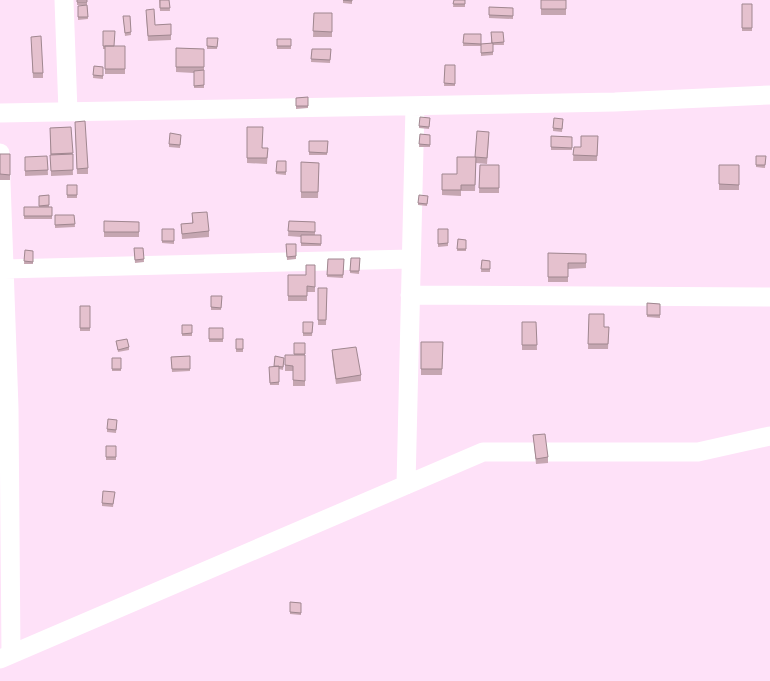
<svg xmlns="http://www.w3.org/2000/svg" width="770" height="681" font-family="Quicksand,sans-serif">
  <rect width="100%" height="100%" fill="#fee1f8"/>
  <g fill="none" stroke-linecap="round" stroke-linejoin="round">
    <!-- minor -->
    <path stroke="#fff" stroke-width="19" d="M64,0L68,112
      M0,113L615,102L770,95
      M0,153L9,408L11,654
      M4,269L411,259
      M410,295L770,297
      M406,485L415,106
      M0,659L483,452H698L770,436"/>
  </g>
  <!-- wall -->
  <path fill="#c5a6b1" d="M77,0H87V5H77Z
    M159,0H169L170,11H160Z
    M343,0H352V4L343,3Z
    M454,0H465V7H453Z
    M541,0H566V15H541Z
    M742,4H752V31H742Z
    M87,5L88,19L78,20V6Z
    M489,7L513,8V19L489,18Z
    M314,13H332V37H313Z
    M146,15L155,25L171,24V40L148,41Z
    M123,16H130L131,35L125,36Z
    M103,31L114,46H125V74H105V49H103Z
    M491,32H503L504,45H493V55L481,56V46H463L464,34L481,44L491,43Z
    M207,38H218L217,49H207Z
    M277,39H291V49H277Z
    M31,42L43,73V78H33Z
    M176,48L204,49V88H194V73L176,72Z
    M312,49H331L330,63L311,62Z
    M445,65H455V86H444Z
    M94,66L103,67V79L93,78Z
    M308,97V108L296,109V98Z
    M430,118L429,129L419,128V126Z
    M563,121L562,132L553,131V128Z
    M71,127L73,175L51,176L50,128Z
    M75,127L88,168V174H77Z
    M247,127L263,148H268L267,164L247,163Z
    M420,134L430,135V147H419Z
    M551,136L572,137V150H551Z
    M598,136L597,161H573L574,147H581Z
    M181,137L180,148L169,147V144Z
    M489,137L487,164L476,163L475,191H461V196L442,195V174H457L475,157Z
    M309,141H328L327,155H309Z
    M0,154H10V180H0Z
    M47,156L48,175L25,176V162Z
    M756,156H766L765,168L756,167Z
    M277,161H286V175L276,174Z
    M301,162L319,163L318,198H301Z
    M480,165H499V193H479Z
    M719,165H739V190H719Z
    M67,185H77V198H67Z
    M49,195V207H52V219H24V207H39V196Z
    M428,196L427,206L418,205V203Z
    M192,213L209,231V237L182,239L181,224L192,223Z
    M55,215H74L75,227L55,228Z
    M104,221L139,222V237H104Z
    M289,221L315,222V235H321V246H301V237L288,236Z
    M162,229H174V244L162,243Z
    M438,229H448V246L438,247Z
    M458,239L466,240V251H457Z
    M286,244H296V259L287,260Z
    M134,248H143L144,262L135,263Z
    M25,250L33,251V264H24Z
    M548,253L586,254V268L568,269V282H548Z
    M351,258H360L359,274L350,273Z
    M328,259H344L343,278L327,277Z
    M482,260L490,261V272H481Z
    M315,265V292H307V301H288V275H306Z
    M318,288H327L326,325H318Z
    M211,296H222L221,310H211Z
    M647,303L660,304V318L647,317Z
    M80,306H90V331H80Z
    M589,314L604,327H609L608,349H588Z
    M303,322H313L312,336H303Z
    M522,322H536L537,350H522Z
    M182,325H192V336H182Z
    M209,328H223V342H209Z
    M236,339H243V352H236Z
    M116,341L129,347V350L118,352Z
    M443,342L442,375H421V369Z
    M294,343H305V386H293V371H285V365L294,355Z
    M332,350L361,375V381L336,384L332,355Z
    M190,356V371L172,372L171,357Z
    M275,356L284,360L283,370L279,369V385H270L269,367H274Z
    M112,358H121V371H112Z
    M117,420L116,433L107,432V429Z
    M533,435L548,457V463L536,464Z
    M106,446H116V460H106Z
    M115,492L113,507L102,506V503Z
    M290,602L301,603V615L290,614Z"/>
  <!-- building -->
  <path fill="#e5c1ce" stroke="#a08790" d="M77,0H87V2H77Z
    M160,0H169L170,8H160Z
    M343,0H352V1Z
    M454,0H465V4H453Z
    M541,0H566V9H541Z
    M742,4H752V28H742Z
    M87,5L88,17H78V6Z
    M489,7L513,8V16L489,15Z
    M154,9L155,25L171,24V35L148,36L146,10Z
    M314,13H332V32L313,31Z
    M123,16H130L131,32L125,33Z
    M103,31H115L114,46H103Z
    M491,32H503L504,42L492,43Z
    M464,34H481V44L463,43Z
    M41,36L43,73H33L31,37Z
    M207,38H218L217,47L207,46Z
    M277,39H291V46H277Z
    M493,43V52L481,53V44Z
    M105,46H125V69H105Z
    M176,48L204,49V67H176Z
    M312,49H331L330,60L311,59Z
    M445,65H455V84L444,83Z
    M94,66L103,67V76L93,75Z
    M204,70V85L194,86V71Z
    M308,97V106H296V98Z
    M420,117L430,118L429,127L419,126Z
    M554,118L563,119L562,129L553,128Z
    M85,121L88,168L77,169L75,122Z
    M71,127L73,153L51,154L50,128Z
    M247,127H263L262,148H268L267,158H247Z
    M477,131L489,132L487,158L475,157Z
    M170,133L181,135L180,145L169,144Z
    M420,134L430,135V145L419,144Z
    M551,136L572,137V148L551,147Z
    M581,136H598L597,156L573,155L574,147H581Z
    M309,141H328L327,153L309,152Z
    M0,154H10V175L0,174Z
    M73,154V170L51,171L50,155Z
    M47,156L48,170L25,171V157Z
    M756,156H766L765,165H756Z
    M457,157H476L475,185H461V190H442V174H457Z
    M277,161H286V172H276Z
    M301,162L319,163L318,192H301Z
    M480,165H499V188H479Z
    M719,165H739V185L719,184Z
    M67,185H77V195H67Z
    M49,195V205L39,206V196Z
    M419,195L428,196L427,204L418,203Z
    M24,207H52V216H24Z
    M207,212L209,231L182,234L181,224L193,223L192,213Z
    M55,215H74L75,224L55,225Z
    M104,221L139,222V232H104Z
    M289,221L315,222V232L288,231Z
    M162,229H174V241H162Z
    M438,229H448V243L438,244Z
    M301,235H321V244L301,243Z
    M458,239L466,240V249H457Z
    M286,244H296V256L287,257Z
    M134,248H143L144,259L135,260Z
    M25,250L33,251V262L24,261Z
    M548,253L586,254V263H568V277H548Z
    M351,258H360L359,271H350Z
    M328,259H344L343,275H327Z
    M482,260L490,261V269H481Z
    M306,265H315V287L307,286V296H288V275H306Z
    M318,288H327L326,320H318Z
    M211,296H222L221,308L211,307Z
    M647,303L660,304V315H647Z
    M80,306H90V328H80Z
    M589,314H604V327H609L608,344H588Z
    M303,322H313L312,333H303Z
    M522,322H536L537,345H522Z
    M182,325H192V333L182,334Z
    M209,328H223V339H209Z
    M127,339L129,347L118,350L116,341Z
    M236,339H243V349H236Z
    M421,342H443L442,369H421Z
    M294,343H305V354H294Z
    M356,347L361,375L336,379L332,350Z
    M285,355H305V381L293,380V366L285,365Z
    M190,356V369H172L171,357Z
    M275,356L284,358L283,367L274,366Z
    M112,358H121V369H112Z
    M279,366V382L270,383L269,367Z
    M108,419L117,420L116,430L107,429Z
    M545,434L548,457L536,459L533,435Z
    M106,446H116V457H106Z
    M103,491L115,492L113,504L102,503Z
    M290,602L301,603V613L290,612Z"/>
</svg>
